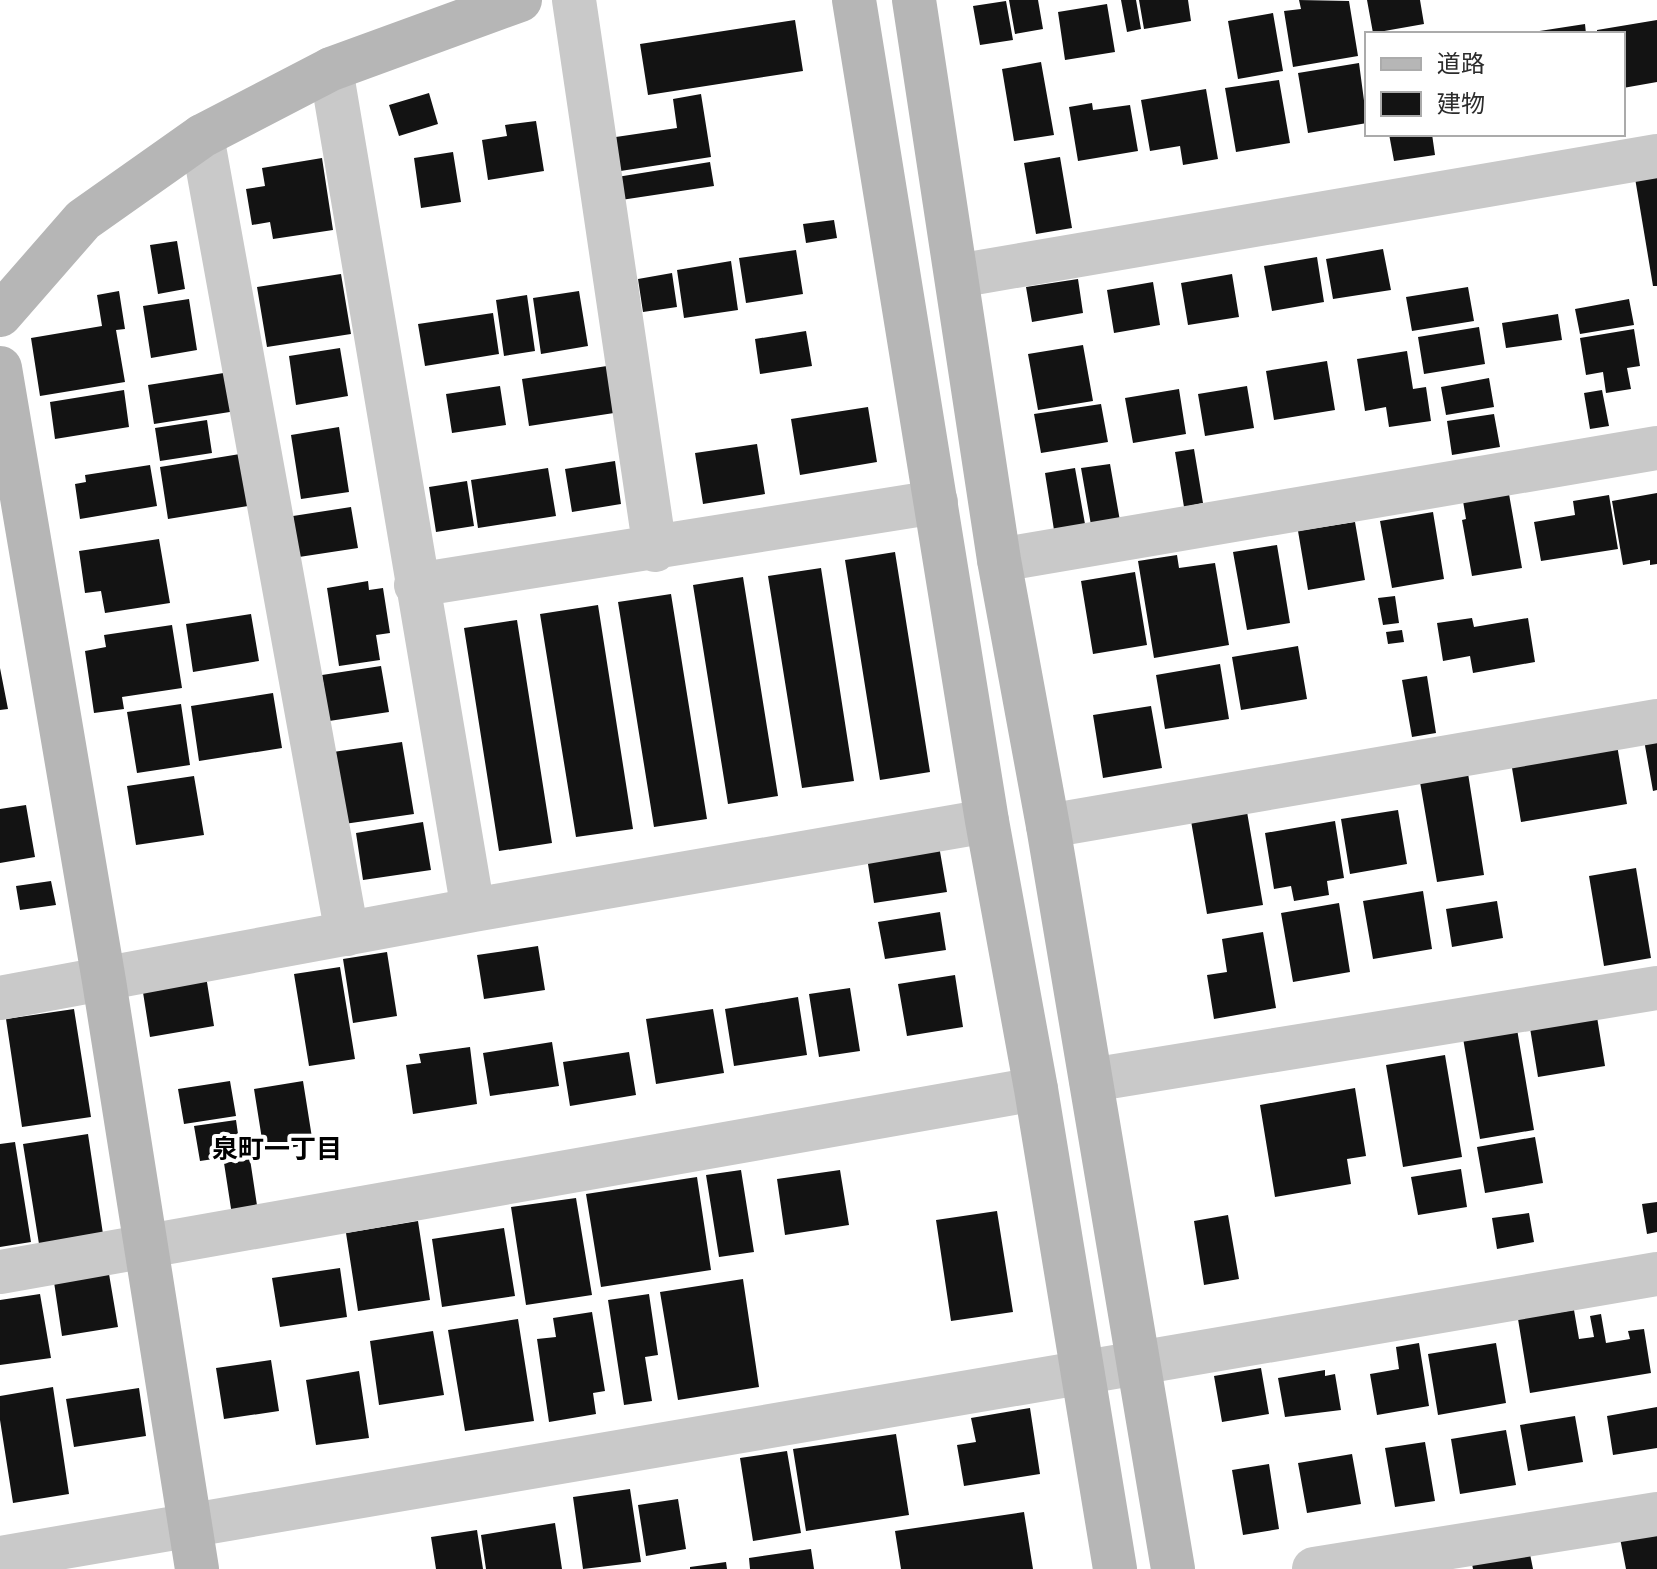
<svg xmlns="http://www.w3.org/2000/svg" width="1657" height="1569" font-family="'IBM Plex Sans','Noto Sans JP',sans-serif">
  <rect width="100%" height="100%" fill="#fff"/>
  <!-- building -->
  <path fill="#131313" d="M1009,0H1038L1043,29L1015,34Z
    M1121,0H1136L1141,29L1127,32Z
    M1139,0H1188L1191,21L1144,29Z
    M1299,0L1349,1L1358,56L1293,67L1284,11L1301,9Z
    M1367,0H1420L1424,24L1373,33Z
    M1006,1L1013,40L980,45L973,6Z
    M1107,4L1115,52L1065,60L1058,12Z
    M1273,13L1283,71L1238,79L1228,21Z
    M795,20L803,71L648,95L640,44Z
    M1657,20V82L1623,88V34H1597V30Z
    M1585,24L1586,34H1533V32Z
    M1041,62L1054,135L1014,141L1002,69Z
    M1359,63L1367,123L1308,133L1298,73Z
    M1279,80L1290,143L1236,152L1225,88Z
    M1206,89L1218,159L1183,165L1180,146L1150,151L1141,100Z
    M429,93L438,124L399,136L389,105Z
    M701,94L711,157L614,172L609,138L677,128L673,99Z
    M1092,103L1093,110L1130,105L1138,151L1078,161L1069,107Z
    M536,121L544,171L488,180L482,140L507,136L505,125Z
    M1389,134H1432L1435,155L1394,161Z
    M453,152L461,202L421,208L414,158Z
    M1060,157L1072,228L1036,234L1024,163Z
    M322,158L333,230L273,239L270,222L252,225L246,189L265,186L262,168Z
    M710,162L714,186L621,200L617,177Z
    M1657,174V286H1653L1635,178Z
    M834,220L837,238L806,243L803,224Z
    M177,241L185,289L158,294L150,245Z
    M1383,249L1391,290L1333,299L1326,259Z
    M796,250L803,294L746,303L739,258Z
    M1317,257L1324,302L1272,311L1264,266Z
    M731,261L738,310L684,318L677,270Z
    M672,273L677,307L643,312L638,279Z
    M341,274L351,334L267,347L257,287Z
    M1232,274L1239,317L1188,325L1181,283Z
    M1078,279L1083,313L1032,322L1026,287Z
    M1153,282L1160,325L1114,333L1107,290Z
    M1468,287L1474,321L1412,331L1406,297Z
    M119,291L125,329L116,330L125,382L40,396L31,338L102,326L97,295Z
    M579,291L588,346L541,354L533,298Z
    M527,295L535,351L504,356L496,300Z
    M189,299L197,350L151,358L143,306Z
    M1629,299L1634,325L1580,334L1575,309Z
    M493,313L499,354L425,366L418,324Z
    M1558,314L1562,340L1506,348L1502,323Z
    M1479,327L1485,364L1424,374L1418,337Z
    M1634,329L1640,366L1627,368L1631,389L1606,393L1603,372L1586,375L1580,338Z
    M806,331L812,366L760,374L755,339Z
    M1083,345L1093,401L1038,410L1028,354Z
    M340,348L348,396L296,405L289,356Z
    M1407,351L1413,389L1426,387L1431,421L1389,427L1386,407L1365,411L1357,359Z
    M1327,361L1335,410L1274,420L1266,371Z
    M607,366L614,413L529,426L522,379Z
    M230,372L236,411L154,424L148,385Z
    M1489,378L1494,407L1446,415L1441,387Z
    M500,386L506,425L452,433L446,394Z
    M1247,386L1254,428L1205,436L1198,394Z
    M1179,389L1186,434L1133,443L1125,398Z
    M124,390L129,427L55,439L50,402Z
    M1602,390L1609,426L1590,429L1584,393Z
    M1101,404L1108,442L1041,453L1034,414Z
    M868,407L877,462L800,475L791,419Z
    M1494,414L1500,447L1452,455L1447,421Z
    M207,420L212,453L160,461L155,428Z
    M339,427L349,492L301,499L291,435Z
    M757,444L765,494L703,504L695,453Z
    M1194,449L1203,503L1184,507L1175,452Z
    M240,454L248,506L168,519L160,467Z
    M615,461L621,504L572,512L565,469Z
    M1110,464L1120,521L1091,525L1081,468Z
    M150,465L157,506L80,519L75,484L86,482L85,475Z
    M548,468L556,516L478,528L471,480Z
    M1075,468L1085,524L1054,530L1045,473Z
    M467,481L474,526L436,532L429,487Z
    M1657,493V564L1650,565V560L1623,565L1612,501Z
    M1509,494L1522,568L1472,576L1462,520L1466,519L1463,501Z
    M1609,495L1618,549L1541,561L1534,522L1575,515L1573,501Z
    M351,507L358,548L299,557L293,516Z
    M1433,512L1444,579L1392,588L1380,521Z
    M1355,522L1365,580L1308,590L1298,531Z
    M159,539L170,603L105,613L101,591L85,593L79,551Z
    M1277,545L1290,623L1247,630L1233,552Z
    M895,552L930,772L880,780L845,560Z
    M1177,555L1179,568L1215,563L1229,645L1154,658L1138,561Z
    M821,568L854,781L802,788L768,576Z
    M1135,572L1147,645L1093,654L1081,581Z
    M743,577L778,796L728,804L693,585Z
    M368,581L369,590L383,588L390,633L376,635L380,660L339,666L327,588Z
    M671,594L707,819L654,827L618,602Z
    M1395,596L1399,623L1383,625L1378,598Z
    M598,605L633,829L576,837L540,614Z
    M251,614L259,661L193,672L186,624Z
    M1472,618L1474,627L1528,618L1535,662L1473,673L1470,656L1443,661L1437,623Z
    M517,620L552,843L499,851L464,628Z
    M172,625L182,688L122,697L124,709L94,713L85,651L106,647L104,635Z
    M1402,630L1404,642L1388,644L1386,632Z
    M1298,646L1307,699L1241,710L1232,657Z
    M1220,664L1229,719L1165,729L1156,675Z
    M381,666L389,712L329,721L322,675Z
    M0,668L8,709L0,710Z
    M1427,676L1436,733L1412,737L1402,680Z
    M273,693L282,748L199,761L191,706Z
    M181,704L190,765L137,773L127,712Z
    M1151,706L1162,768L1103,778L1093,715Z
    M1657,738V790L1653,791L1644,740Z
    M402,742L414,814L344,824L333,752Z
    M1617,745L1627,804L1521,822L1511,762Z
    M1467,767L1484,875L1437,882L1419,776Z
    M194,776L204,835L136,845L127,786Z
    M26,805L35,857L0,863V809Z
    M1246,806L1263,905L1207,914L1190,815Z
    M1398,810L1407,864L1350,874L1341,819Z
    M1335,821L1344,878L1327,881L1329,895L1294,901L1291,886L1274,889L1265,833Z
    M423,822L431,870L363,880L356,833Z
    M938,840L947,892L874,903L866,851Z
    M1636,868L1651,958L1604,966L1589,876Z
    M51,881L56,905L20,910L16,886Z
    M1423,891L1432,949L1373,959L1363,901Z
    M1497,901L1503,938L1452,947L1446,909Z
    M1339,903L1350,972L1293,982L1281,913Z
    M940,912L946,950L885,959L878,922Z
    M1263,932L1276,1008L1214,1019L1207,975L1227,972L1222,939Z
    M538,946L545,990L484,999L477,955Z
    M387,952L397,1016L353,1023L343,959Z
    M340,967L355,1059L309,1066L294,974Z
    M955,975L963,1027L907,1036L898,984Z
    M206,976L214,1026L150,1037L142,986Z
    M850,988L860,1051L819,1057L809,994Z
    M798,997L807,1055L734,1066L725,1009Z
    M74,1009L91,1117L22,1127L6,1019Z
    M713,1009L724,1073L656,1084L646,1019Z
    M1597,1017L1605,1066L1538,1077L1530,1028Z
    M1517,1029L1534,1130L1480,1139L1463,1038Z
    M552,1042L559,1086L490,1096L483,1053Z
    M470,1047L477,1104L413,1114L406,1065L421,1063L419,1054Z
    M629,1052L636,1095L570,1106L563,1062Z
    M1445,1055L1462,1157L1403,1167L1386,1065Z
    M230,1081L236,1116L184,1124L178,1089Z
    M303,1081L313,1144L264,1152L254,1089Z
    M1355,1088L1366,1156L1347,1159L1351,1184L1275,1197L1260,1105Z
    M236,1120L241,1155L200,1161L194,1126Z
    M88,1134L103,1234L39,1244L23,1144Z
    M1535,1137L1543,1183L1485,1193L1477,1147Z
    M15,1142L31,1242L0,1247V1144Z
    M250,1159L258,1212L232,1215L224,1163Z
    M1461,1169L1467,1207L1418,1215L1411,1177Z
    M741,1170L754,1252L719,1257L706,1175Z
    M840,1170L849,1225L785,1235L777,1179Z
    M697,1177L711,1270L601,1287L586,1194Z
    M576,1198L592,1295L526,1305L511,1207Z
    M1657,1202V1232L1647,1234L1642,1204Z
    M997,1211L1013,1312L951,1321L936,1220Z
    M1529,1213L1534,1242L1497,1249L1492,1218Z
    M1228,1215L1239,1279L1204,1285L1194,1221Z
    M418,1221L430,1300L358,1311L346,1233Z
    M504,1228L515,1296L442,1307L432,1239Z
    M340,1268L347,1317L280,1327L272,1278Z
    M109,1274L118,1327L62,1336L54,1282Z
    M743,1279L759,1387L678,1400L660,1292Z
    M40,1294L51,1358L0,1365V1300Z
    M649,1294L658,1355L645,1357L652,1401L624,1405L608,1300Z
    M1574,1310L1579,1339L1594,1337L1590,1316L1601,1314L1606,1343L1630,1339L1628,1331L1644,1329L1651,1373L1530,1393L1518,1319Z
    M592,1312L605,1391L593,1393L596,1414L549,1422L537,1339L556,1337L553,1318Z
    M518,1319L534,1421L465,1431L448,1330Z
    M433,1331L444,1395L379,1405L370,1341Z
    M1419,1343L1429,1406L1377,1415L1370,1374L1399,1369L1396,1347Z
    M1496,1343L1506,1403L1438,1415L1428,1354Z
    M271,1360L279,1411L224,1419L216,1368Z
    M1261,1368L1269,1414L1222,1422L1214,1376Z
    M1325,1370V1376L1335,1374L1341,1410L1285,1417L1278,1378Z
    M359,1371L369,1438L316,1445L306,1380Z
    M53,1387L69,1494L13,1503L0,1420V1396Z
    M139,1388L146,1436L74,1447L66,1399Z
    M1657,1407V1448L1613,1455L1607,1416Z
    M1030,1408L1040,1474L964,1486L957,1445L976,1442L971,1418Z
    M1575,1416L1583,1462L1528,1471L1520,1425Z
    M1506,1430L1516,1485L1460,1494L1451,1439Z
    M896,1434L909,1515L806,1531L793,1449Z
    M1425,1442L1435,1501L1395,1507L1385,1448Z
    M787,1451L801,1533L753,1541L740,1458Z
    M1352,1454L1361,1504L1307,1513L1298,1463Z
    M1269,1464L1279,1529L1243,1535L1232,1470Z
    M630,1489L641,1562L583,1569L573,1497Z
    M678,1499L686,1549L646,1556L638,1505Z
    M1024,1512L1033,1569H901L895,1531Z
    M555,1523L562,1569H486L481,1535Z
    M477,1530L483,1569H436L431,1537Z
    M1657,1532V1569H1626L1620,1538Z
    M811,1549L814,1569H750L749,1558Z
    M1530,1554L1533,1569H1473L1472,1564Z
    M726,1562L727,1569H690V1567Z"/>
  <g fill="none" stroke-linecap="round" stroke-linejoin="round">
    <!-- street -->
    <path stroke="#c9c9c9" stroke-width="44" d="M574,0L655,550
      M202,136L347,934
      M957,276L1657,156
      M999,560L1657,448
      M416,585L936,502
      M1048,826L1657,721
      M473,910L987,821
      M0,998L473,910L331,69
      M1091,1080L1657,988
      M0,1272L1036,1089
      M0,1558L1657,1274
      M1314,1569L1657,1514"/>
    <!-- secondary -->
    <path stroke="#b6b6b6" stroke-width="44" d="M854,0L987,821L1036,1089L1115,1569
      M914,0L999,560L1048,826L1173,1569
      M0,315L83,220L202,136L331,69L520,0
      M0,368L104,981L197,1569"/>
  </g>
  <g text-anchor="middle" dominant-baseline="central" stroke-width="8" stroke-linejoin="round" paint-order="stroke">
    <!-- neighbourhood labels -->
    <g font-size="26" font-weight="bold" fill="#000" stroke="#fff">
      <text x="277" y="1148">泉町一丁目</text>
    </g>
  </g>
  <!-- legend -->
  <rect x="1365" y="32" width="260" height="104" fill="#ffffff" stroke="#ababab" stroke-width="2"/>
  <rect x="1381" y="58" width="40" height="12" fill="#b6b6b6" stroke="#ababab" stroke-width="2"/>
  <text x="1437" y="72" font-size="24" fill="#2c2c2c">道路</text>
  <rect x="1381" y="92" width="40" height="24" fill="#131313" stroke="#ababab" stroke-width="2"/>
  <text x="1437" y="112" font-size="24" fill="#2c2c2c">建物</text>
</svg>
